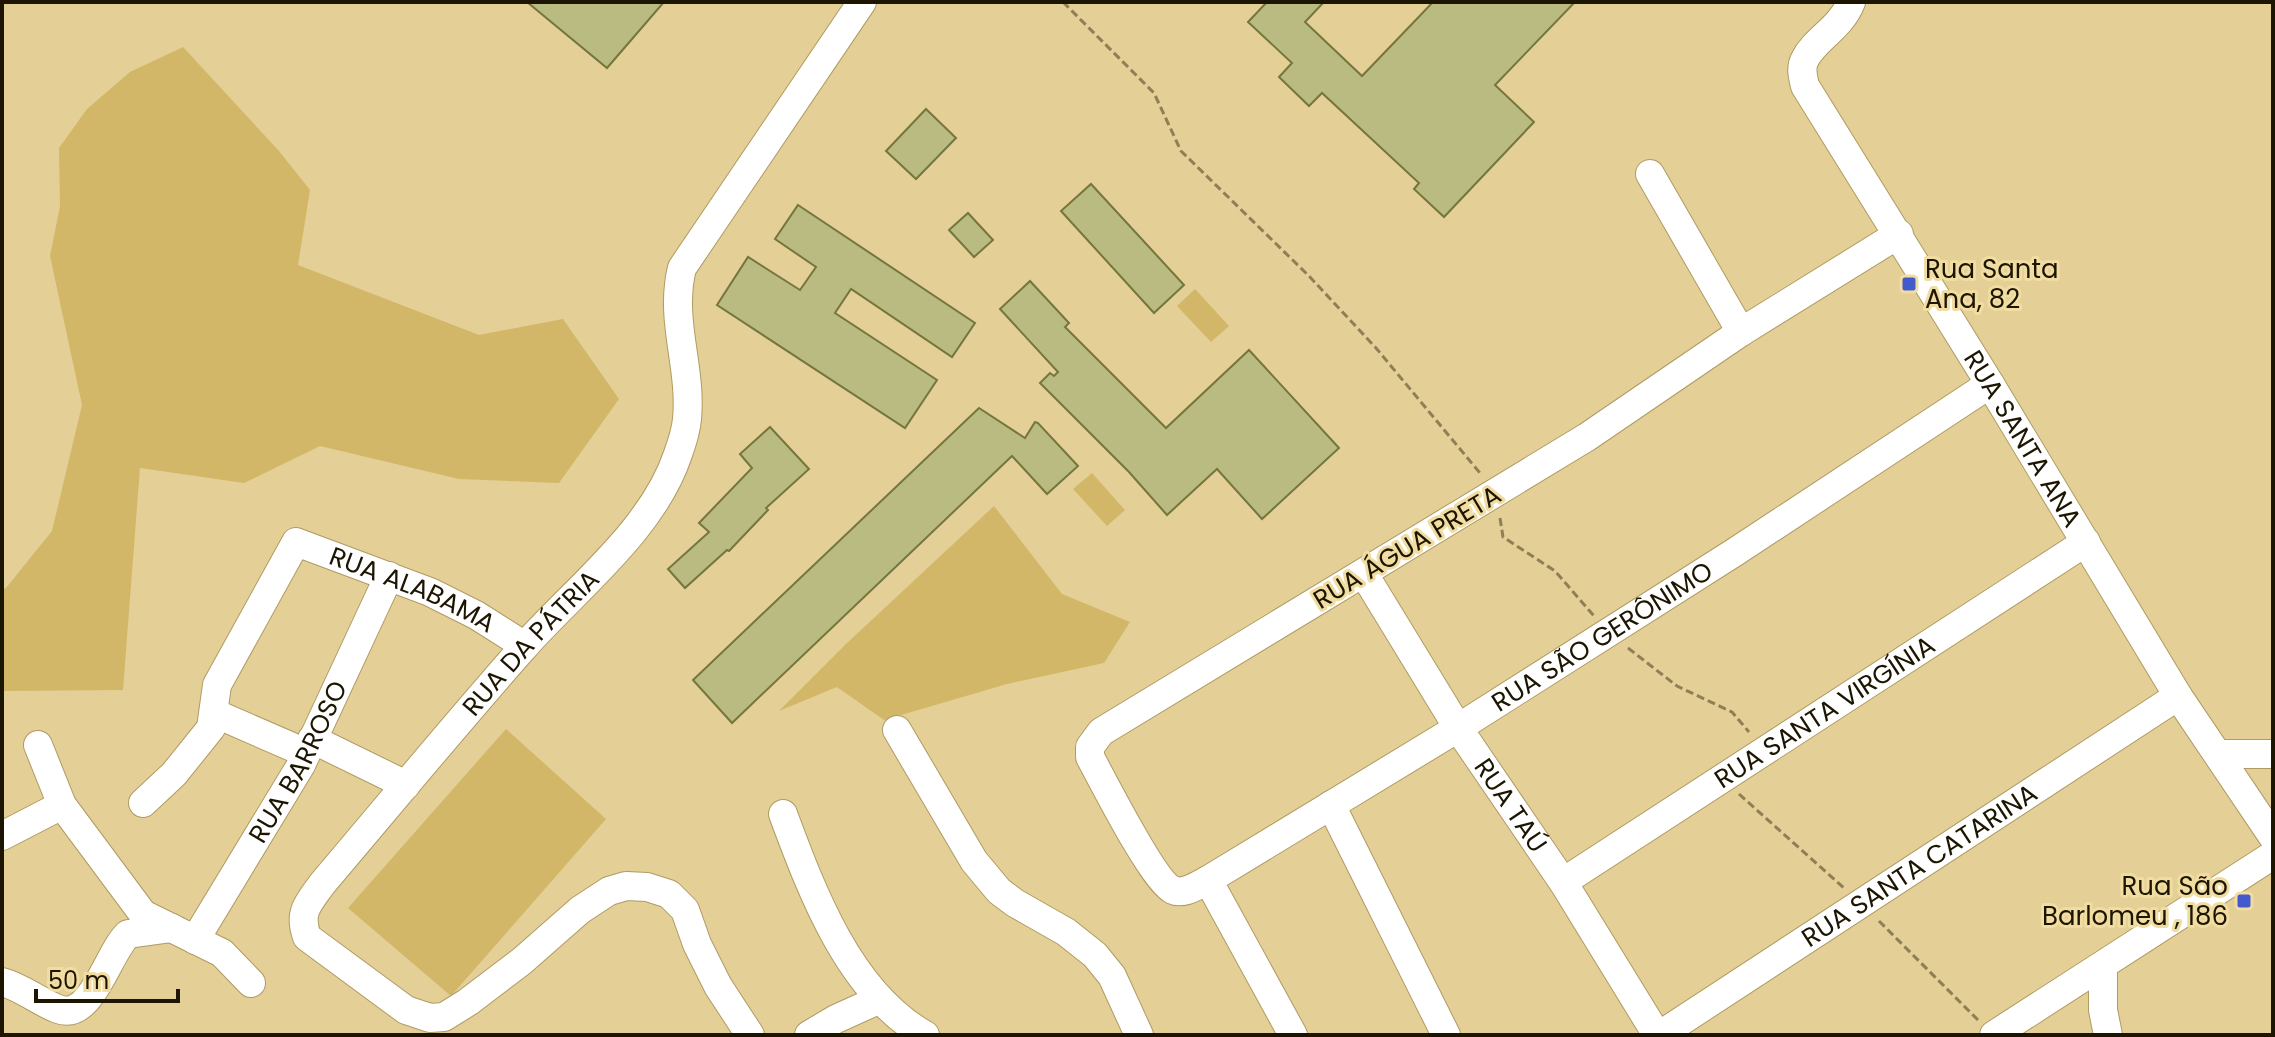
<svg xmlns="http://www.w3.org/2000/svg" width="2275" height="1037" font-family="Poppins,sans-serif">
  <rect width="100%" height="100%" fill="#e4cf96"/>
  <!-- green -->
  <path fill="#d2b768" d="M183,47L279,151L310,190L298,265L479,335L563,319L619,399L559,483L459,479L320,446L244,483L140,468L123,690L2,691V589L6,588L52,531L82,405L50,256L60,206L59,148L87,109L130,72Z
    M1195,289L1229,326L1211,342L1177,306Z
    M1092,473L1125,510L1107,526L1073,489Z
    M994,506L1062,594L1130,622L1104,663L1007,684L884,720L837,687L779,711L846,644Z
    M506,729L606,819L451,996L348,908Z"/>
  <!-- building -->
  <path fill="#b9bb81" stroke="#74763e" stroke-width="2" d="M527,2H664L607,68Z
    M1267,2H1324L1305,22L1362,76L1433,2H1575L1495,85L1534,122L1444,217L1414,189L1419,183L1322,93L1309,106L1279,77L1292,63L1248,22Z
    M926,109L956,138L916,179L886,151Z
    M1091,184L1184,285L1154,313L1061,211Z
    M798,205L975,323L952,357L851,289L835,313L937,380L905,428L717,305L748,257L800,290L816,267L775,239Z
    M968,213L993,240L974,257L949,230Z
    M1030,281L1069,323L1065,327L1166,428L1249,350L1339,448L1262,519L1217,469L1167,515L1129,472L1040,383L1050,373L1054,376L1058,372L1000,309Z
    M979,408L1025,438L1035,422L1038,423L1078,466L1047,494L1012,456L732,723L693,680Z
    M770,427L809,469L766,508L768,510L729,551L727,550L685,588L668,569L709,532L699,523L752,468L740,454Z"/>
  <g fill="none" stroke-linecap="round" stroke-linejoin="round">
    <defs>
      <g id="minor">
        <path id="s1" d="M1851,2C1841,28 1815,39 1805,59C1800,68 1803,77 1805,86L1990,384L2178,696L2273,837"/>
        <path d="M1650,174L1741,332"/>
        <path id="s2" d="M1899,234L1741,332L1587,437L1101,732L1090,747V757C1103,781 1154,882 1173,890C1184,895 1198,885 1208,880L1458,728L1735,552L1990,384"/>
        <path id="s3" d="M1364,574L1458,728L1563,882L1657,1035"/>
        <path d="M214,713L306,753"/>
        <path d="M897,730L974,861L999,891L1015,903L1066,932L1095,955L1112,976L1139,1035"/>
        <path d="M312,739L406,785"/>
        <path d="M38,745L62,805L143,914L222,953L251,983"/>
        <path d="M2219,754H2273"/>
        <path id="s4" d="M143,803L174,774L211,728L217,685L296,542L430,592L476,615L525,646"/>
        <path d="M1331,805L1446,1035"/>
        <path d="M783,814C812,892 849,992 925,1035"/>
        <path d="M2,836L62,805"/>
        <path d="M1208,880L1293,1035"/>
        <path id="s5" d="M1563,882L2086,542"/>
        <path id="s6" d="M195,940L301,765L389,576"/>
        <path d="M2103,967V1010L2108,1035"/>
        <path d="M2,982C22,987 39,1002 58,1009C92,1022 107,954 128,934L172,928"/>
        <path id="s7" d="M750,1035L718,986L697,944L685,910L669,894L647,887L626,886L609,891L580,910L522,961L468,1002L444,1017L430,1018L406,1010L307,937C298,912 308,904 322,884C389,805 455,725 523,648C575,589 653,530 678,454C682,443 686,430 687,419C692,367 669,320 682,268L862,2"/>
        <path d="M809,1035L836,1019L878,1000"/>
        <path id="s8" d="M1660,1035L2178,696"/>
        <path d="M1994,1035L2273,855"/>
      </g>
    </defs>
    <!-- minor casing -->
    <use href="#minor" stroke="#af9b63" stroke-width="30"/>
    <!-- path -->
    <path stroke="#8e7f56" stroke-width="3" stroke-dasharray="8 4" stroke-linecap="butt" d="M1063,2L1154,93L1181,151L1309,276L1376,348L1480,473
      M1500,518L1503,537L1555,571L1594,616
      M1628,648L1677,686L1732,712L1749,732
      M1739,794L1844,888
      M1879,921L1978,1020"/>
    <!-- minor -->
    <use href="#minor" stroke="#fff" stroke-width="28"/>
  </g>
  <!-- markers -->
  <g fill="#435acd" stroke="#f1dca2" stroke-width="3">
    <rect x="1901" y="276" width="16" height="16" rx="4"/>
    <rect x="2236" y="893" width="16" height="16" rx="4"/>
  </g>
  <g text-anchor="middle" dominant-baseline="central" stroke-width="6" stroke-linejoin="round" paint-order="stroke">
    <!-- poi labels -->
    <g font-size="26" fill="#1c1501" stroke="#f1dca2" text-anchor="start">
      <text x="1925" y="269">Rua Santa<tspan x="1925" dy="30">Ana, 82</tspan></text>
      <text x="2228" y="886" text-anchor="end">Rua São<tspan x="2228" dy="30">Barlomeu , 186</tspan></text>
    </g>
    <!-- street labels -->
    <g font-size="26" fill="#1c1501" stroke="#f1dca2">
      <text stroke="none"><textPath href="#s1" startOffset="516">RUA SANTA ANA</textPath></text>
      <text transform="translate(1407 547) rotate(-31)">RUA ÁGUA PRETA</text>
      <text stroke="none"><textPath href="#s4" startOffset="434">RUA ALABAMA</textPath></text>
      <text stroke="none"><textPath href="#s2" startOffset="1628">RUA SÃO GERÔNIMO</textPath></text>
      <text stroke="none"><textPath href="#s7" startOffset="974">RUA DA PÁTRIA</textPath></text>
      <text stroke="none"><textPath href="#s5" startOffset="312">RUA SANTA VIRGÍNIA</textPath></text>
      <text stroke="none"><textPath href="#s6" startOffset="206">RUA BARROSO</textPath></text>
      <text stroke="none"><textPath href="#s3" startOffset="274">RUA TAÚ</textPath></text>
      <text stroke="none"><textPath href="#s8" startOffset="310">RUA SANTA CATARINA</textPath></text>
    </g>
  </g>
  <!-- border -->
  <rect width="2275" height="1037" fill="none" stroke="#1c1501" stroke-width="8"/>
  <!-- scale -->
  <path d="M36 989v12h142v-12" fill="none" stroke="#1c1501" stroke-width="4"/>
  <text x="48" y="989" font-size="24" fill="#1c1501" stroke="#f1dca2" stroke-width="6" paint-order="stroke">50 m</text>
</svg>
